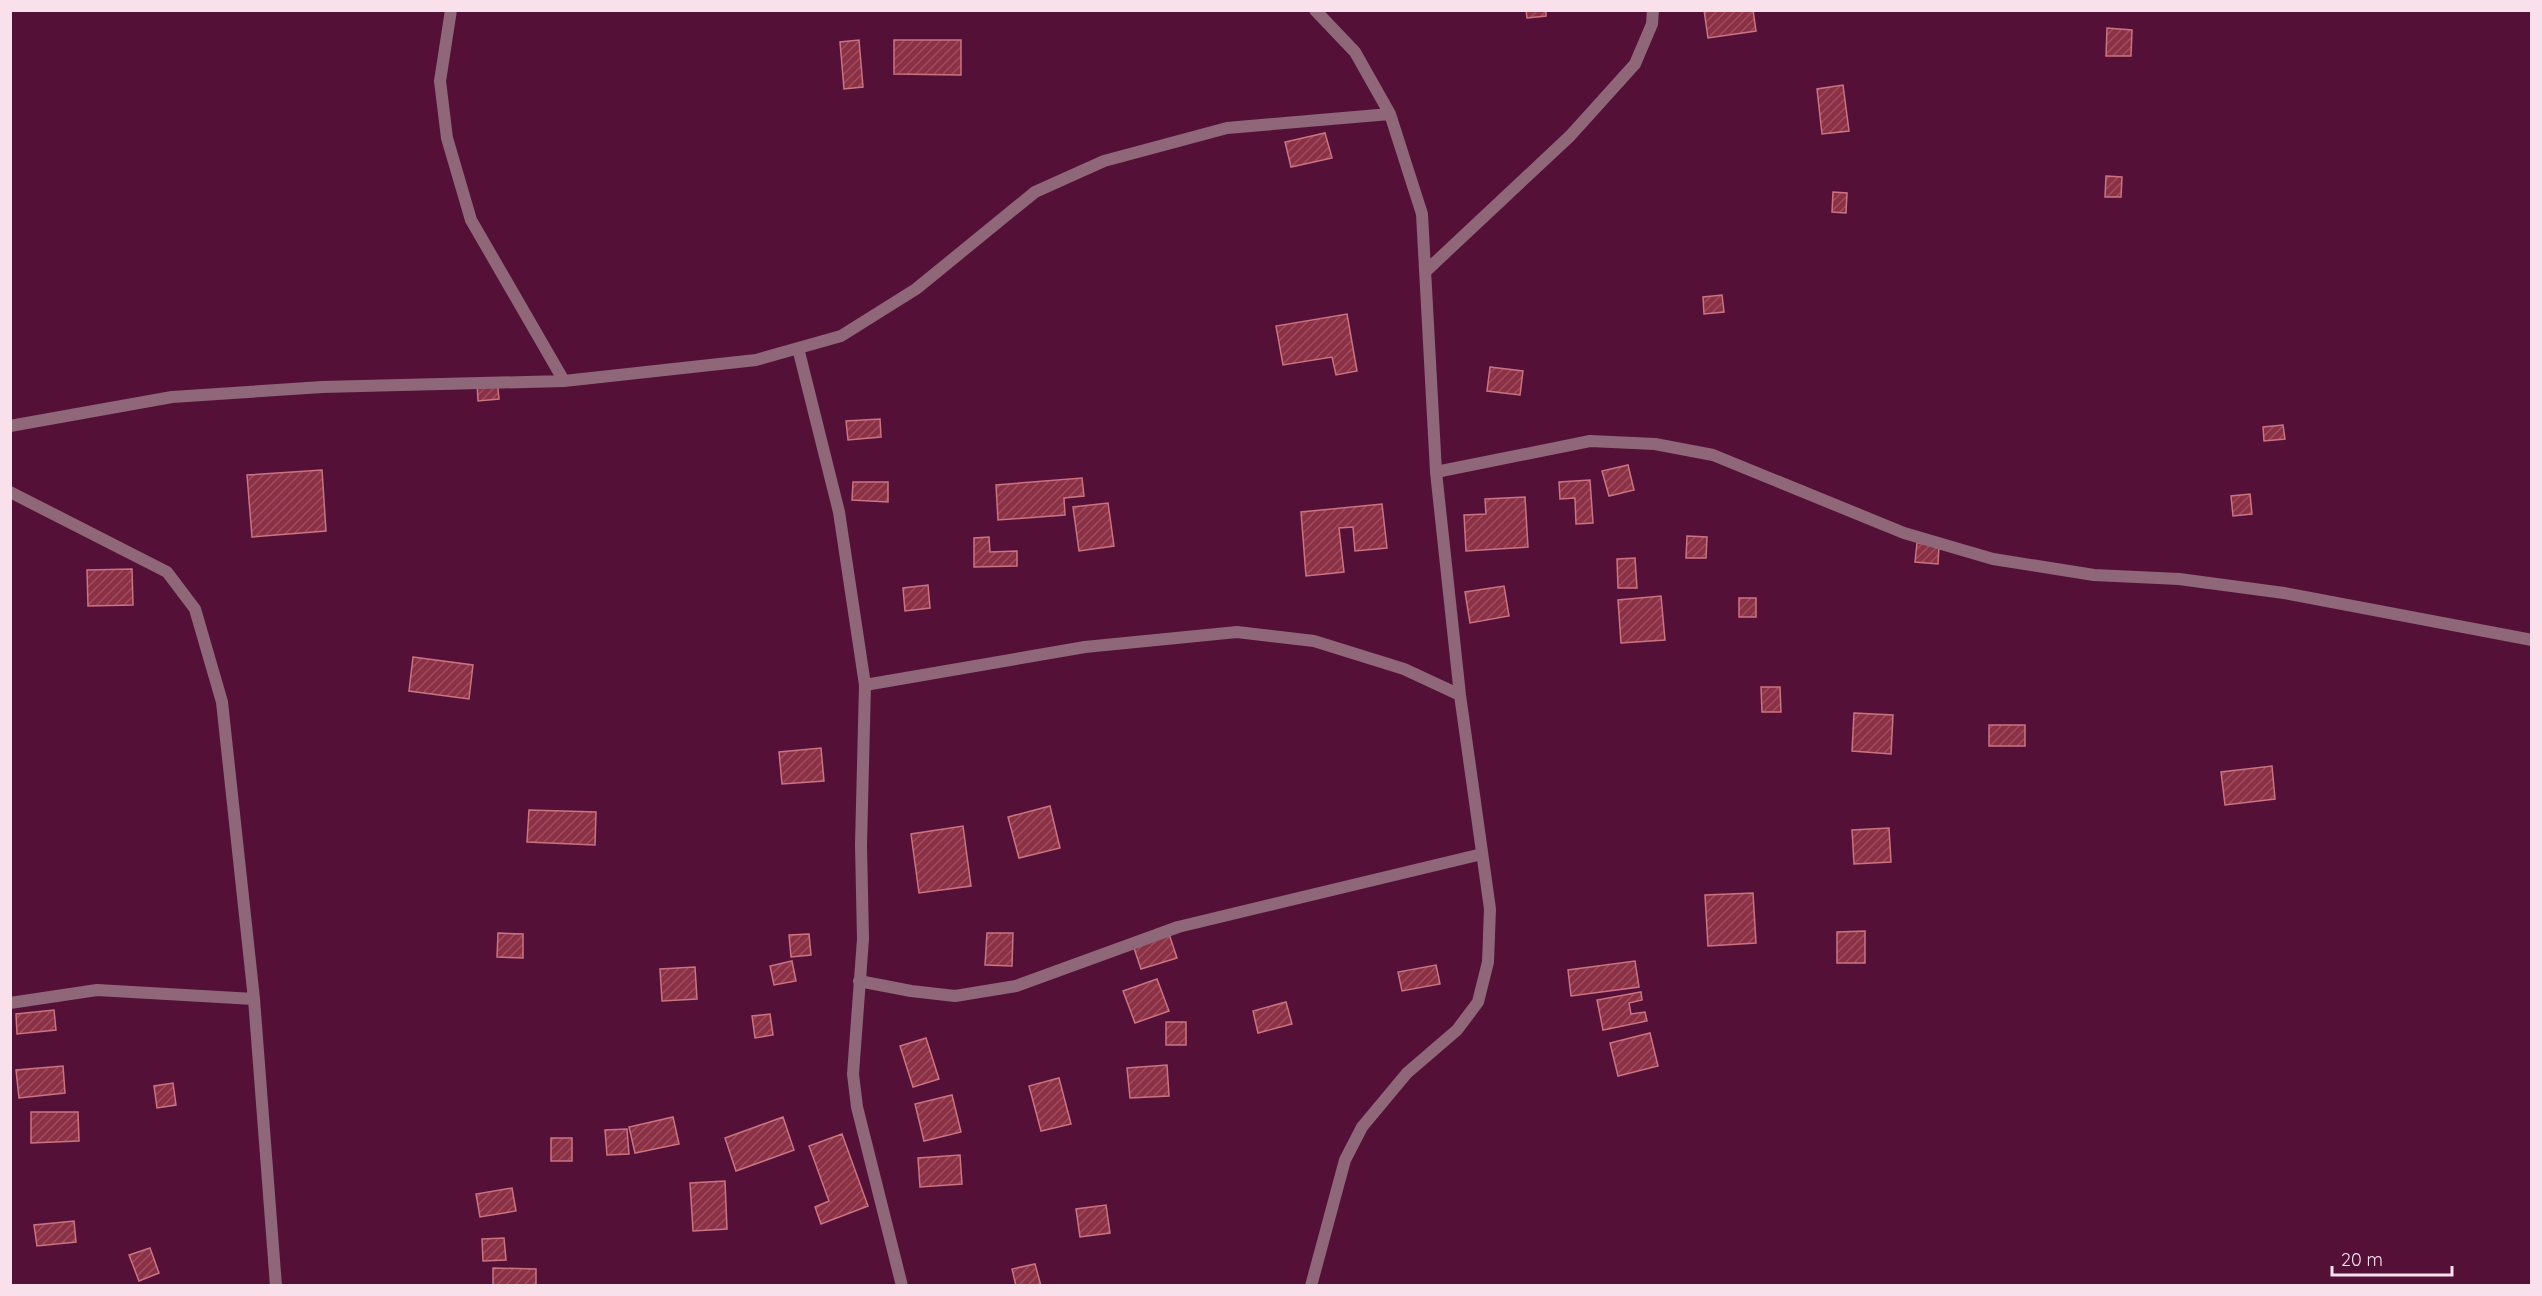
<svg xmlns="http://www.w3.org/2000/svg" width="2542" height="1296" font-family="Quicksand,sans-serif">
  <defs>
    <pattern id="building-hatch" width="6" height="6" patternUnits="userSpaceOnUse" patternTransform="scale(1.5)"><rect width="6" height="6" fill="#8c3045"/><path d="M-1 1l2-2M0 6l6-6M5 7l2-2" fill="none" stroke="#9d4e60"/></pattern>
  </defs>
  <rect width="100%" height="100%" fill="#551038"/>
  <!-- building -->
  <path fill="url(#building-hatch)" stroke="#ca7482" stroke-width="1.5" d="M1526,10H1546V16L1527,18Z
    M1704,10H1753L1756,31L1708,38Z
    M2107,28L2132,30L2131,56H2106Z
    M859,40L863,87L844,89L840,42Z
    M894,40H961V75L894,74Z
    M1843,85L1849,131L1822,134L1817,89Z
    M1325,133L1332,158L1291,167L1285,142Z
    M2106,176L2122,177L2121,197H2105Z
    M1833,192L1847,193L1846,213L1832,212Z
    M1722,295L1724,312L1704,314L1703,297Z
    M1347,314L1357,371L1336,375L1332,357L1283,365L1276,326Z
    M1490,367L1523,371L1520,395L1487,391Z
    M497,379L499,399L478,401L477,381Z
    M880,419L881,437L848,440L846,421Z
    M2283,425L2285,439L2264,441L2263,427Z
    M1628,465L1634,490L1609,496L1602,471Z
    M322,470L326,531L252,537L247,475Z
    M1082,478L1084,496L1064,498L1065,515L998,520L996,485Z
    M1590,480L1593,523L1576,524L1575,498L1560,499L1559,482Z
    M853,482H888V502L852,500Z
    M2250,494L2252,514L2233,516L2231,496Z
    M1525,497L1528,547L1466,551L1464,515L1486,514L1485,499Z
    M1108,503L1114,546L1079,551L1073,507Z
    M1382,504L1387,548L1355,551L1353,527L1339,528L1344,572L1306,576L1301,512Z
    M1687,536L1707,537L1706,558H1686Z
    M989,537L990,552L1017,551V566L974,567V538Z
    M1917,543L1939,545L1938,564L1915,562Z
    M1635,558L1637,588H1618L1617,559Z
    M132,569L133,605L88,606L87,570Z
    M928,585L930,608L905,611L903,588Z
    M1504,586L1509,616L1470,623L1465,592Z
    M1661,596L1665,640L1621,643L1618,600Z
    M1739,598H1756V617H1739Z
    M413,657L473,665L469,699L409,691Z
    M1761,687H1780L1781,712H1762Z
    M1854,713L1893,715L1891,754L1852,751Z
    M1989,725H2025V746H1989Z
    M821,748L824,781L782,784L779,752Z
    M2272,766L2275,799L2225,805L2221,772Z
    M1050,806L1060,848L1019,858L1008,817Z
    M529,810L596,812L595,845L527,842Z
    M963,826L971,886L919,893L911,834Z
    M1889,828L1891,862L1854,864L1852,830Z
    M1753,893L1756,943L1708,946L1705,895Z
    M1865,931V963H1837V932Z
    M498,933L523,934V958L497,957Z
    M987,933H1013L1012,966L985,965Z
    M809,934L811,955L791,957L789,935Z
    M1169,934L1177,958L1141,969L1133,945Z
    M792,961L796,981L774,985L770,966Z
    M1635,961L1639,987L1571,996L1568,970Z
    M1436,965L1440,984L1402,991L1398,972Z
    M695,967L697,999L662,1001L660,969Z
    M1157,979L1169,1011L1135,1023L1123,991Z
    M1641,992L1642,1000L1629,1003L1631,1014L1645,1012L1647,1021L1603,1030L1597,1000Z
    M1286,1002L1292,1024L1258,1033L1253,1011Z
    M54,1010L56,1030L17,1034L16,1014Z
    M770,1014L773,1035L755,1038L752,1016Z
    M1166,1022H1186V1045H1166Z
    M1650,1033L1658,1066L1618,1076L1610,1043Z
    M926,1038L939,1079L913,1087L900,1046Z
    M1167,1065L1169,1096L1130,1098L1127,1068Z
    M63,1066L65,1093L19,1098L16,1070Z
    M1059,1078L1071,1124L1041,1131L1029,1086Z
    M173,1083L176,1105L157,1108L154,1086Z
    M952,1095L961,1132L924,1141L915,1104Z
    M31,1112H78L79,1141L31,1143Z
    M673,1117L679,1144L635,1153L629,1127Z
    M783,1117L794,1150L736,1171L725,1138Z
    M627,1129L629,1154L607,1155L605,1130Z
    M842,1134L868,1206L821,1224L815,1207L829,1201L809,1146Z
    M551,1138H572V1161H551Z
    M960,1155L962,1184L920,1187L918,1158Z
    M725,1181L727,1229L693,1231L690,1183Z
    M512,1188L516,1211L480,1217L476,1194Z
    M1106,1205L1110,1233L1080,1237L1076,1209Z
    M74,1221L76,1242L37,1246L34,1225Z
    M504,1238L506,1260L483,1261L482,1239Z
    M150,1248L159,1273L139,1281L129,1255Z
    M1035,1264L1041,1286H1016L1012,1269Z
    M493,1268L536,1269V1286H493Z"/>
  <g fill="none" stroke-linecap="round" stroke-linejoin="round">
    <!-- street -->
    <path stroke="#8f6779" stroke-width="12" d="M451,10L440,81L447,138L471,220L564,381
      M1426,271L1570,136L1635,64L1652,24L1653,10
      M798,348L839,512L865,685L861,845L863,939L853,1074L857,1107L902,1286
      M10,426L172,397L322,387L564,381L756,360L841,336L916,289L1035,192L1104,161L1227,128L1390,114
      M1436,472L1590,441L1655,444L1713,455L1904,533L1993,559L2094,575L2179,579L2284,593L2532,640
      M10,492L167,572L195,609L222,702L254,999L276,1286
      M865,685L1085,647L1237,632L1314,641L1404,669L1460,695
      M859,981L911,991L955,996L1016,986L1178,927L1482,854
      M10,1003L97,990L254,999
      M1311,1286L1345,1160L1362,1127L1407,1073L1457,1030L1478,1002L1488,962L1490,909L1460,695L1436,472L1422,214L1390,114L1355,52L1315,10"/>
  </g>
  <!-- border -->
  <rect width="2542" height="1296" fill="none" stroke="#fae0eb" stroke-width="24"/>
  <!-- scale -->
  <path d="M2332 1266v9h120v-9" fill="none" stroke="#fae0eb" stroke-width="3"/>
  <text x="2341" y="1266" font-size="18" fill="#fae0eb" stroke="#551038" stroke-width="4.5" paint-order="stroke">20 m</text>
</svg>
